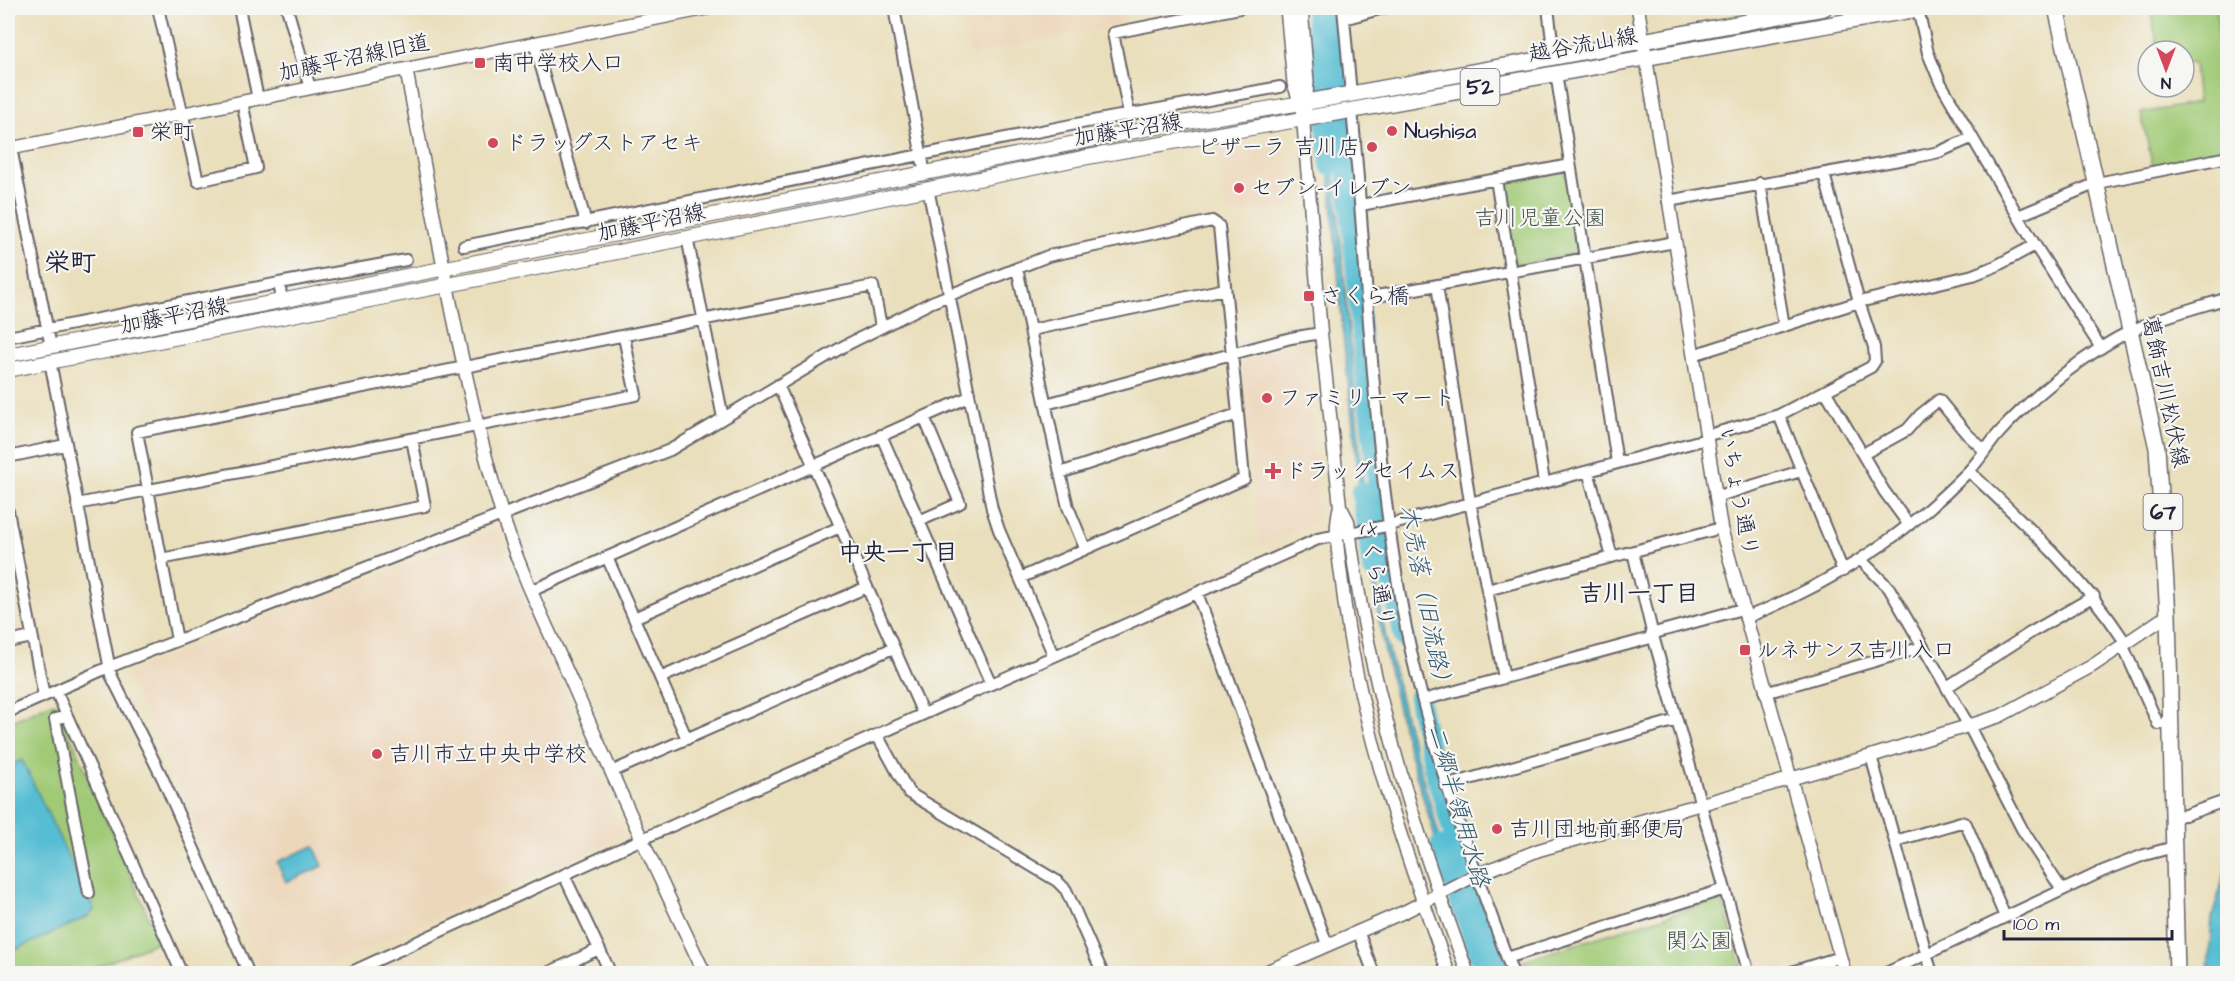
<svg xmlns="http://www.w3.org/2000/svg" width="2235" height="981" font-family="'Architects Daughter','Klee One',sans-serif">
  <rect width="100%" height="100%" fill="#f6f6f2"/>
  <filter id="ink" filterUnits="userSpaceOnUse"><feTurbulence type="fractalNoise" baseFrequency=".0167" numOctaves="2"/><feDisplacementMap in="SourceGraphic" scale="12" xChannelSelector="R" yChannelSelector="G"/><feConvolveMatrix kernelMatrix="1 2 1 2 8 2 1 2 1" color-interpolation-filters="sRGB"/></filter>
  <filter id="wash" filterUnits="userSpaceOnUse"><feTurbulence type="fractalNoise" baseFrequency=".008" numOctaves="4" result="noise"/><feDisplacementMap in="SourceGraphic" scale="24" xChannelSelector="R" yChannelSelector="G"/><feGaussianBlur stdDeviation="1.35" result="paint"/><feColorMatrix in="noise" values="0 0 0 0 0 0 0 0 0 0 0 0 0 0 0 0 0 1.4 0 .05"/><feComposite in="paint" operator="in"/></filter>
  <g filter="url(#wash)">
    <rect width="100%" height="100%" fill="#eadfbc"/>
    <!-- built -->
    <path fill="#edd7bb" d="M960,8H1123L1126,23L970,55Z
      M1268,139L1288,157L1292,208L1227,216L1218,149Z
      M1307,341L1318,520L1259,547L1241,358Z
      M496,530L624,836L310,973H265L126,673Z"/>
    <!-- green -->
    <path fill="#a0ca76" stroke="#617658" stroke-width="1.5" d="M2150,8H2217L2220,62H2227V104L2224,105L2227,153L2153,167L2141,113L2198,103L2194,64L2184,63V51H2159Z
      M1562,171L1566,174L1578,249L1573,254L1518,265L1514,261L1502,186L1504,183Z
      M51,703L57,704L159,941L83,973H8V723Z
      M1476,887L1509,973H1477L1450,901Z
      M1722,899L1744,973L1521,974L1520,971L1524,960Z"/>
    <!-- water -->
    <path fill="#56bed3" stroke="#3c7087" stroke-width="1.5" d="M1331,139L1366,516L1363,518L1343,334L1327,141Z
      M1369,544L1387,643L1408,728L1449,869L1445,871L1403,730L1383,643L1366,545Z
      M22,760L94,910L87,917L8,953V766Z
      M314,846L323,866L286,882L277,862Z
      M2227,865V973H2208L2212,918Z"/>
    <g fill="none" stroke-linecap="round" stroke-linejoin="round">
      <!-- river -->
      <path stroke="#56bed3" stroke-width="20" d="M1315,8L1330,166
        M1332,8L1365,375L1387,566L1404,638
        M1361,491L1372,569
        M1418,698L1433,767L1463,867L1503,974
        M1440,845L1485,974"/>
    </g>
  </g>
  <g filter="url(#ink)">
    <g fill="none" stroke-linecap="round" stroke-linejoin="round">
      <defs>
        <path id="minor" d="M158,8L198,181L256,168L242,102
          M239,8L258,99
          M287,8L310,88
          M894,8L925,174
          M1343,8L1351,94
          M1548,8L1554,56
          M1918,9L1928,53L1940,82L2035,245L2101,348
          M1344,19L1383,8
          M1751,21V8
          M534,42L586,223
          M1556,73L1617,462
          M1352,110C1369,283 1372,457 1406,628C1430,747 1470,860 1513,974
          M1129,114L1113,33L1240,8
          M11,148L51,347
          M1496,179L1544,482
          M1760,183L1784,326
          M928,188L992,509L999,530L1054,656
          M1668,201L1916,157L1939,152L1971,138
          M1361,205L1570,165
          M2018,216L2097,183L2228,157
          M687,237L723,418
          M464,246L1076,124L1280,87
          M1017,268L1060,473
          M279,283L406,260
          M1437,285L1470,502L1504,678
          M1366,298L1675,242
          M1031,330L1225,289
          M8,337L279,283L282,300
          M1693,355L1859,302L1973,275L1996,266L2035,245
          M50,361L111,675L162,777L249,974
          M778,385L923,714
          M1826,392L1884,491L1909,525
          M1046,404L1291,338L1321,333
          M1779,415L1843,571
          M881,435L991,684
          M1705,436L1779,415L1871,367L1875,361L1874,347L1859,302L1824,174
          M1863,454L1907,430L1920,415L1939,400L1966,433L1985,451
          M8,457L65,445
          M1588,471L1612,557
          M1969,471C2027,525 2082,576 2125,642
          M1715,497L1801,471
          M77,504L636,395L624,337
          M8,511L44,696
          M919,521L960,503L924,417
          M1633,552L1653,636L1749,974
          M607,557L687,739
          M161,559L425,506L412,439
          M1862,561L1889,588L1969,726L2022,829L2062,890
          M1020,578L1244,479L1238,414L1060,473L1068,507L1085,548
          M1487,590L1721,528
          M531,591L969,397
          M1197,593L1327,944
          M634,618L840,527
          M1745,618C1829,585 1905,536 1968,472C1980,460 1988,445 1999,433C2030,399 2073,364 2112,341C2147,320 2189,310 2228,298
          M177,640L137,432L873,286L881,326
          M8,642L32,637
          M2122,644L2158,724L2170,723
          M660,678L867,587
          M1947,687L2030,633L2094,596
          M56,691L182,974
          M1765,693L1923,647
          M1423,700L1647,639L1658,632L1742,609
          M8,712L109,667L670,450L844,346L932,302L1048,256L1212,221L1219,226L1238,414
          M67,716L55,719L89,893
          M877,735L909,793L1057,881L1066,890L1103,974
          M1871,756L1932,974
          M611,772L893,648
          M1445,786L1677,720
          M2173,816L2185,815L2228,800
          M1895,841L1961,822L1966,824L2005,917
          M564,875L611,974
          M1358,931L1374,974
          M1507,958L1725,889
          M347,974L640,840L1318,539L1386,526L1706,439
          M545,974L599,949
          M1785,974L1840,957
          M1884,974L2103,871L2144,855L2174,847"/>
        <path id="tertiary" d="M1638,8L1721,528L1845,974
          M406,69C435,217 458,367 501,511C519,571 548,628 573,685C615,782 659,878 705,974
          M1303,119L1321,333L1340,506L1348,521C1367,677 1413,827 1468,974
          M8,149L709,8
          M1340,506C1333,531 1339,557 1342,583C1357,717 1403,847 1449,974
          M1261,974L1406,911L1476,875L1539,850L1871,756L2000,716L2092,666L2168,615"/>
        <path id="secondary" d="M8,355L1151,128L1302,103
          M8,370L588,258L1082,158L1303,119"/>
        <path id="primary" d="M1288,8L1295,83L1301,101
          M1300,8L1306,82L1303,119L1923,8
          M2056,8L2157,448L2168,615L2177,974
          M1302,103L1824,8"/>
      </defs>
      <!-- minor casing -->
      <use href="#minor" stroke="#686468" stroke-width="14"/>
      <!-- tertiary casing -->
      <use href="#tertiary" stroke="#686468" stroke-width="15"/>
      <!-- secondary casing -->
      <use href="#secondary" stroke="#686468" stroke-width="16"/>
      <!-- primary casing -->
      <use href="#primary" stroke="#686468" stroke-width="18"/>
      <!-- minor -->
      <use href="#minor" stroke="#fff" stroke-width="10"/>
      <!-- tertiary -->
      <use href="#tertiary" stroke="#fff" stroke-width="12"/>
      <!-- secondary -->
      <use href="#secondary" stroke="#fff" stroke-width="14"/>
      <!-- primary -->
      <use href="#primary" stroke="#fff" stroke-width="15"/>
    </g>
  </g>
  <!-- markers -->
  <g fill="#d1495b" stroke="#f6f6f2" stroke-width="2">
    <rect x="474" y="57" width="12" height="12" rx="3"/>
    <circle cx="1392" cy="131" r="6"/>
    <rect x="132" y="126" width="12" height="12" rx="3"/>
    <circle cx="493" cy="143" r="6"/>
    <circle cx="1372" cy="147" r="6"/>
    <circle cx="1239" cy="188" r="6"/>
    <rect x="1303" y="290" width="12" height="12" rx="3"/>
    <circle cx="1267" cy="398" r="6"/>
    <path d="M1270 462h6v6h6v6h-6v6h-6v-6h-6v-6h6z"/>
    <rect x="1739" y="644" width="12" height="12" rx="3"/>
    <circle cx="377" cy="754" r="6"/>
    <circle cx="1497" cy="829" r="6"/>
  </g>
  <g text-anchor="middle" dominant-baseline="central" stroke-width="4.5" stroke-linejoin="round" paint-order="stroke">
    <!-- shield labels -->
    <g fill="#f6f6f2" stroke="#626272" stroke-width="1.5">
      <rect x="1460.5" y="69" width="39" height="36" rx="4.5"/>
      <rect x="2143.5" y="494" width="39" height="36" rx="4.5"/>
    </g>
    <g font-size="21" font-weight="bold" fill="#22223b">
      <text x="1480" y="87">52</text>
      <text x="2163" y="512">67</text>
    </g>
    <!-- street labels -->
    <g font-size="22" fill="#22223b" stroke="#f6f6f2">
      <text transform="translate(1583 45) rotate(-10)">越谷流山線</text>
      <text transform="translate(354 58) rotate(-12)">加藤平沼線旧道</text>
      <text transform="translate(1128 130) rotate(-9)">加藤平沼線</text>
      <text transform="translate(651 223) rotate(-12)">加藤平沼線</text>
      <text transform="translate(174 316) rotate(-11)">加藤平沼線</text>
      <text transform="translate(2165 392) rotate(78)">葛飾吉川松伏線</text>
      <text transform="translate(1738 492) rotate(79)">いちょう通り</text>
      <text transform="translate(1376 573) rotate(79)">さくら通り</text>
    </g>
    <!-- poi labels -->
    <g font-size="22" fill="#22223b" stroke="#f6f6f2" text-anchor="start">
      <text x="492" y="63">南中学校入口</text>
      <text x="1404" y="131">Nushisa</text>
      <text x="150" y="132">栄町</text>
      <text x="505" y="143">ドラッグストアセキ</text>
      <text x="1360" y="147" text-anchor="end">ピザーラ 吉川店</text>
      <text x="1251" y="188">セブン-イレブン</text>
      <text x="1321" y="296">さくら橋</text>
      <text x="1279" y="398">ファミリーマート</text>
      <text x="1285" y="471">ドラッグセイムス</text>
      <text x="1757" y="650">ルネサンス吉川入口</text>
      <text x="389" y="754">吉川市立中央中学校</text>
      <text x="1509" y="829">吉川団地前郵便局</text>
    </g>
    <!-- park labels -->
    <g font-size="22" fill="#48544d" stroke="#f6f6f2">
      <text x="1540" y="218">吉川児童公園</text>
      <text x="1699" y="941">関公園</text>
    </g>
    <!-- neighbourhood labels -->
    <g font-size="24" font-weight="bold" fill="#22223b" stroke="#f6f6f2">
      <text x="898" y="553">中央一丁目</text>
      <text x="1639" y="594">吉川一丁目</text>
    </g>
    <!-- water labels -->
    <g font-size="24" font-style="italic" fill="#345970" stroke="#f6f6f2">
      <text transform="translate(1425 599) rotate(79)">木売落（旧流路）</text>
      <text transform="translate(1458 806) rotate(74)">二郷半領用水路</text>
    </g>
    <!-- quarter labels -->
    <g font-size="26" font-weight="bold" fill="#22223b" stroke="#f6f6f2">
      <text x="70" y="263">栄町</text>
    </g>
  </g>
  <!-- margin -->
  <rect width="2235" height="981" fill="none" stroke="#f6f6f2" stroke-width="30"/>
  <!-- north arrow -->
  <g transform="translate(2166 69) rotate(180)"><circle r="28" fill="#f6f6f2" stroke="#a1a1a9" stroke-width="1.5"/>
  <path d="M0-4.5L10 22L0 15L-10 22Z" fill="#d1495b"/>
  <text y="-9" font-size="16" font-weight="bold" text-anchor="middle" fill="#22223b">N</text>
  </g>
  <!-- scale -->
  <path d="M2004 930v9h168v-9" fill="none" stroke="#22223b" stroke-width="3"/>
  <text x="2013" y="930" font-size="18" fill="#22223b" stroke="#f6f6f2" stroke-width="4.5" paint-order="stroke">100 m</text>
</svg>
